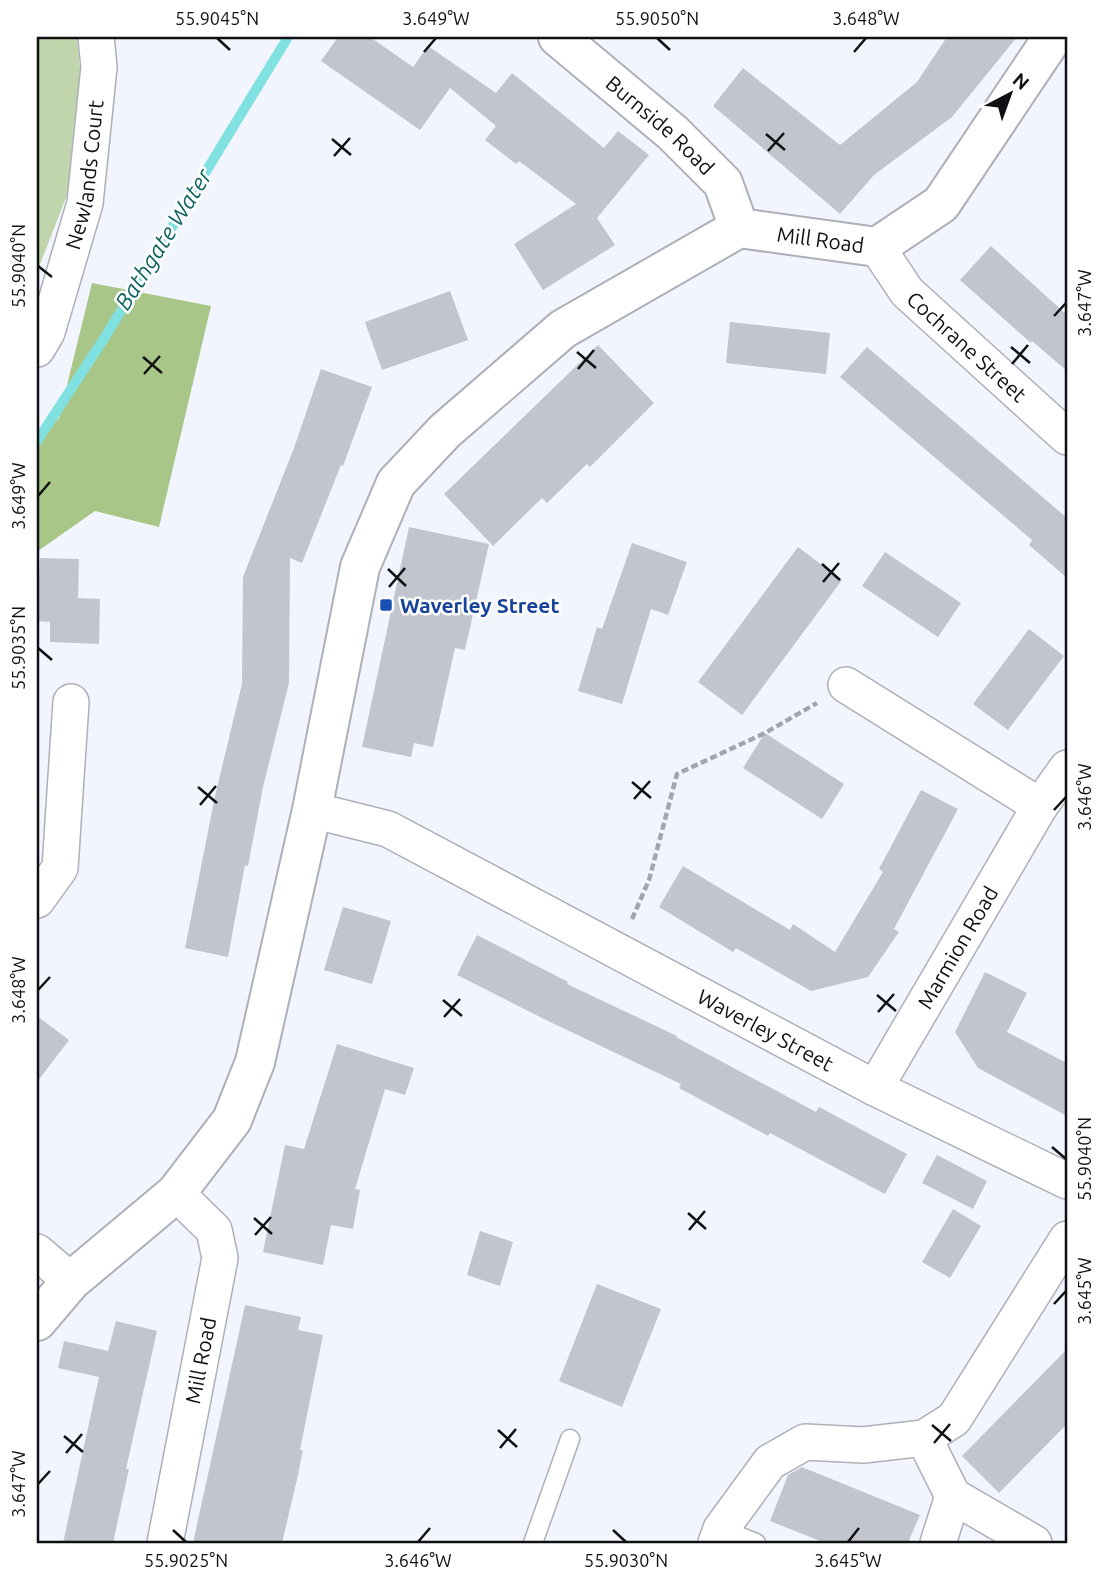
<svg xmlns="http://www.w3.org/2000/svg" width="1104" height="1580" font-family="Ubuntu,sans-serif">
  <rect width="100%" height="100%" fill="#f2f5fe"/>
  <!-- green -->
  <path fill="#c0d5ac" d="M37,37H77L87,144L37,272Z"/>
  <!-- forest -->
  <path fill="#a8c688" d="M92,283L211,306L159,527L95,511L38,551L37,574V439L59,418Z"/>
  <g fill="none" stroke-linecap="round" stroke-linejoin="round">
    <!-- stream -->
    <path stroke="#81e1e1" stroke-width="10" d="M37,441L105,337L288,37"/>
  </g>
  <!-- building -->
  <path fill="#c2c5ce" d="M338,37H370L413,67L428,46L496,93L512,73L604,148L618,131L649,155L597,218L615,245L543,290L514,244L576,204L519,161L516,164L485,140L496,126L450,88L420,130L321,61Z
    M947,37H1017L952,117L874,175L840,214L713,106L743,68L840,145L917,82Z
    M991,246L1067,315V371L1032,341L1031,343L960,280Z
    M450,291L468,340L382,370L365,322Z
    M730,322L830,333L826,374L726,363Z
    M598,345L654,403L590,467L587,464L547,503L542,498L493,546L444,494Z
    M867,347L1067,518V578L1029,545L1032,540L840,377Z
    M321,369L372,387L343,466L341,465L302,563L290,558L289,683L263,787L248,866L245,865L228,957L185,948L215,796L242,684L243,577L294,448Z
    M409,527L489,544L465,650L455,648L433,747L414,743L411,757L362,747Z
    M632,543L687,562L668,615L651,609L622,704L578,691L597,627L602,629Z
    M798,547L842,580L742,715L698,682Z
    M885,552L961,603L938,637L862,586Z
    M40,558L79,559L78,598L100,599L99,644L50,642V622L37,621V578H39Z
    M1029,629L1064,656L1008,730L973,704Z
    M765,733L844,784L822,819L743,768Z
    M921,790L958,809L894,929L899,932L868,977L811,991L736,948L733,952L659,907L683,866L790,930L793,924L835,952L883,872L879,869Z
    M343,907L391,921L372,984L324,970Z
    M477,935L568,982L567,984L677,1036L676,1037L816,1112L819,1107L907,1154L885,1194L770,1133L768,1136L679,1088L681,1084L548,1021L457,975Z
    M985,972L1027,993L1007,1032L1067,1063V1116L978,1068L955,1032Z
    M37,1016L69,1040L37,1082Z
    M337,1044L414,1068L405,1095L385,1089L355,1189L360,1190L353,1229L331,1225L323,1265L263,1252L285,1145L304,1149Z
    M937,1155L987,1181L973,1209L922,1183Z
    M953,1209L981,1226L950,1278L922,1262Z
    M480,1231L513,1242L500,1286L467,1275Z
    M597,1284L661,1309L622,1407L559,1381Z
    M245,1305L301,1317L298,1330L323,1335L300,1450H303L297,1479L282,1543H193Z
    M116,1321L157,1331L126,1469H129L113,1543H63L99,1377L58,1368L64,1341L108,1351Z
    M1067,1349V1424L999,1493L962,1456Z
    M802,1467L920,1515L908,1543H825L770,1521L788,1475Z"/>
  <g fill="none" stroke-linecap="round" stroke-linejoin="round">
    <defs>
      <path id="service" d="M721,1529L756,1543
        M533,1543L570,1439"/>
      <g id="minor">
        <path id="s1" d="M877,247L907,292L1067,437"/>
        <path id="s2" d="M37,349L47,332L85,203L99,67L96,37"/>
        <path d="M846,685L1040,806"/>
        <path id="s3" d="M312,810L388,829L875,1088L1067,1181"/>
        <path d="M37,900L60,868L71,702"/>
        <path id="s4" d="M875,1088L1040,806L1067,768"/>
        <path d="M37,1252L71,1281"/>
        <path d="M924,1438L953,1496L1034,1543"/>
        <path id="s5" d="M165,1543L220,1258L214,1230L176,1193"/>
        <path d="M716,1543L721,1529L770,1462L805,1442L863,1445L924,1438L954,1419L1067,1239"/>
        <path d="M938,1543L953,1496"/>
      </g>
      <g id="tertiary">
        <path id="s6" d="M558,37L673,133L723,183L739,228"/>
      </g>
      <g id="primary">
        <path id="s7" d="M37,1321L71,1281L176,1193L232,1120L255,1062L312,810L360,567L396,483L445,431L563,329L739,228L877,247L941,204L1053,37"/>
      </g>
    </defs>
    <!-- service casing -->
    <use href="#service" stroke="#adb0b8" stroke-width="21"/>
    <!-- minor casing -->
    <use href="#minor" stroke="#adb0b8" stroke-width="38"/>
    <!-- tertiary casing -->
    <use href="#tertiary" stroke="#adb0b8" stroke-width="42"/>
    <!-- primary casing -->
    <use href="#primary" stroke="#adb0b8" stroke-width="42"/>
    <!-- path -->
    <path stroke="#a2a5ac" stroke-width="4.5" stroke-dasharray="7 3.5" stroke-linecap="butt" d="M632,919L649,880L677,774L765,733L817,703"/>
    <!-- service -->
    <use href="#service" stroke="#fff" stroke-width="18"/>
    <!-- minor -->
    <use href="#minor" stroke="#fff" stroke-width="35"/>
    <!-- tertiary -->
    <use href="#tertiary" stroke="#fff" stroke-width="38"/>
    <!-- primary -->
    <use href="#primary" stroke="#fff" stroke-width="38"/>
  </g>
  <!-- ticks -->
  <path fill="none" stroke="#0f1013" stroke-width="2.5" d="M217,38L230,50M657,38L670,50M424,52L436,38M854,52L866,38M766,134L785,150M332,139L351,155M768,151L784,133M334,156L350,138M38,266L52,277M1054,316L1066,303M1011,347L1030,363M577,352L596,368M143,357L162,373M1012,364L1028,345M578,369L594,350M144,374L160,356M38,496L50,482M822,564L840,580M388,569L406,586M823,582L839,563M389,587L405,568M38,648L52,660M632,782L651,798M198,787L217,803M634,799L650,781M200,805L216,786M1054,810L1066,797M38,990L50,977M877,995L896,1011M443,1000L462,1016M878,1012L894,994M444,1017L460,999M1052,1147L1066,1159M688,1213L706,1229M254,1218L272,1234M689,1230L705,1211M255,1235L271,1217M1054,1304L1066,1291M932,1425L951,1441M498,1430L517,1447M64,1436L83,1452M934,1443L950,1424M500,1448L516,1429M66,1453L82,1434M38,1484L50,1471M173,1530L186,1542M613,1530L626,1542M418,1542L430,1528M848,1542L859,1528"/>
  <!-- markers -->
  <rect fill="#1a4fb4" stroke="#fff" stroke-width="2.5" x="379" y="598" width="14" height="14" rx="3.5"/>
  <g text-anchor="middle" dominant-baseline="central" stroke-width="5" stroke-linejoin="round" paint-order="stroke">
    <!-- street labels -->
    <g font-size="21" fill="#0f1013" stroke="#fff">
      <text stroke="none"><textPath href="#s6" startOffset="135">Burnside Road</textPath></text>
      <text stroke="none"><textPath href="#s2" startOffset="182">Newlands Court</textPath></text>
      <text stroke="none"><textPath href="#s7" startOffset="1454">Mill Road</textPath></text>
      <text stroke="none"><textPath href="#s1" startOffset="135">Cochrane Street</textPath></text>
      <text stroke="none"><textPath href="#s4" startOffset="163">Marmion Road</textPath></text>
      <text stroke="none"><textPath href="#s3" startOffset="506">Waverley Street</textPath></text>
      <text stroke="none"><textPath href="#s5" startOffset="186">Mill Road</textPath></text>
    </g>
    <!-- transit labels -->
    <g font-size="21" font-weight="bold" fill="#164399" stroke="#fff" text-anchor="start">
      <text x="400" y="605">Waverley Street</text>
    </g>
    <!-- water labels -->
    <g font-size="23" font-style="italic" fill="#116364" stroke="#fff">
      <text transform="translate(163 239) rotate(-58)">Bathgate Water</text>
    </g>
  </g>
  <!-- border -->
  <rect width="1104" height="1580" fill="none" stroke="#ffffff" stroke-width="77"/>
  <!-- north arrow -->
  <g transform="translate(1010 94) rotate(41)" stroke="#ffffff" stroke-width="5" paint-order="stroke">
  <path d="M0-5L12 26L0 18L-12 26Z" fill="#0f1013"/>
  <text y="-10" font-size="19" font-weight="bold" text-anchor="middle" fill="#0f1013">N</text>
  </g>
  <rect x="38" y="38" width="1028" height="1504" fill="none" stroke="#0f1013" stroke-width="2.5"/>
  <g font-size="18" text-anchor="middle" fill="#0f1013">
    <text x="217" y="25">55.9045°N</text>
    <text x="436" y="25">3.649°W</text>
    <text x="657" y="25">55.9050°N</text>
    <text x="866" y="25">3.648°W</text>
    <text transform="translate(19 266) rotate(-90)" y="6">55.9040°N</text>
    <text transform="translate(1085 303) rotate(-90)" y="6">3.647°W</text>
    <text transform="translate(19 496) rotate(-90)" y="6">3.649°W</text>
    <text transform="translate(19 648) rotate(-90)" y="6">55.9035°N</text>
    <text transform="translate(1085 797) rotate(-90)" y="6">3.646°W</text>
    <text transform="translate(19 990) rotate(-90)" y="6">3.648°W</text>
    <text transform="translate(1085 1159) rotate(-90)" y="6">55.9040°N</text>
    <text transform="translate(1085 1291) rotate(-90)" y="6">3.645°W</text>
    <text transform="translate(19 1484) rotate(-90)" y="6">3.647°W</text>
    <text x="186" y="1567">55.9025°N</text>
    <text x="418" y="1567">3.646°W</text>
    <text x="626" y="1567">55.9030°N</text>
    <text x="848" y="1567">3.645°W</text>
  </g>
</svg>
